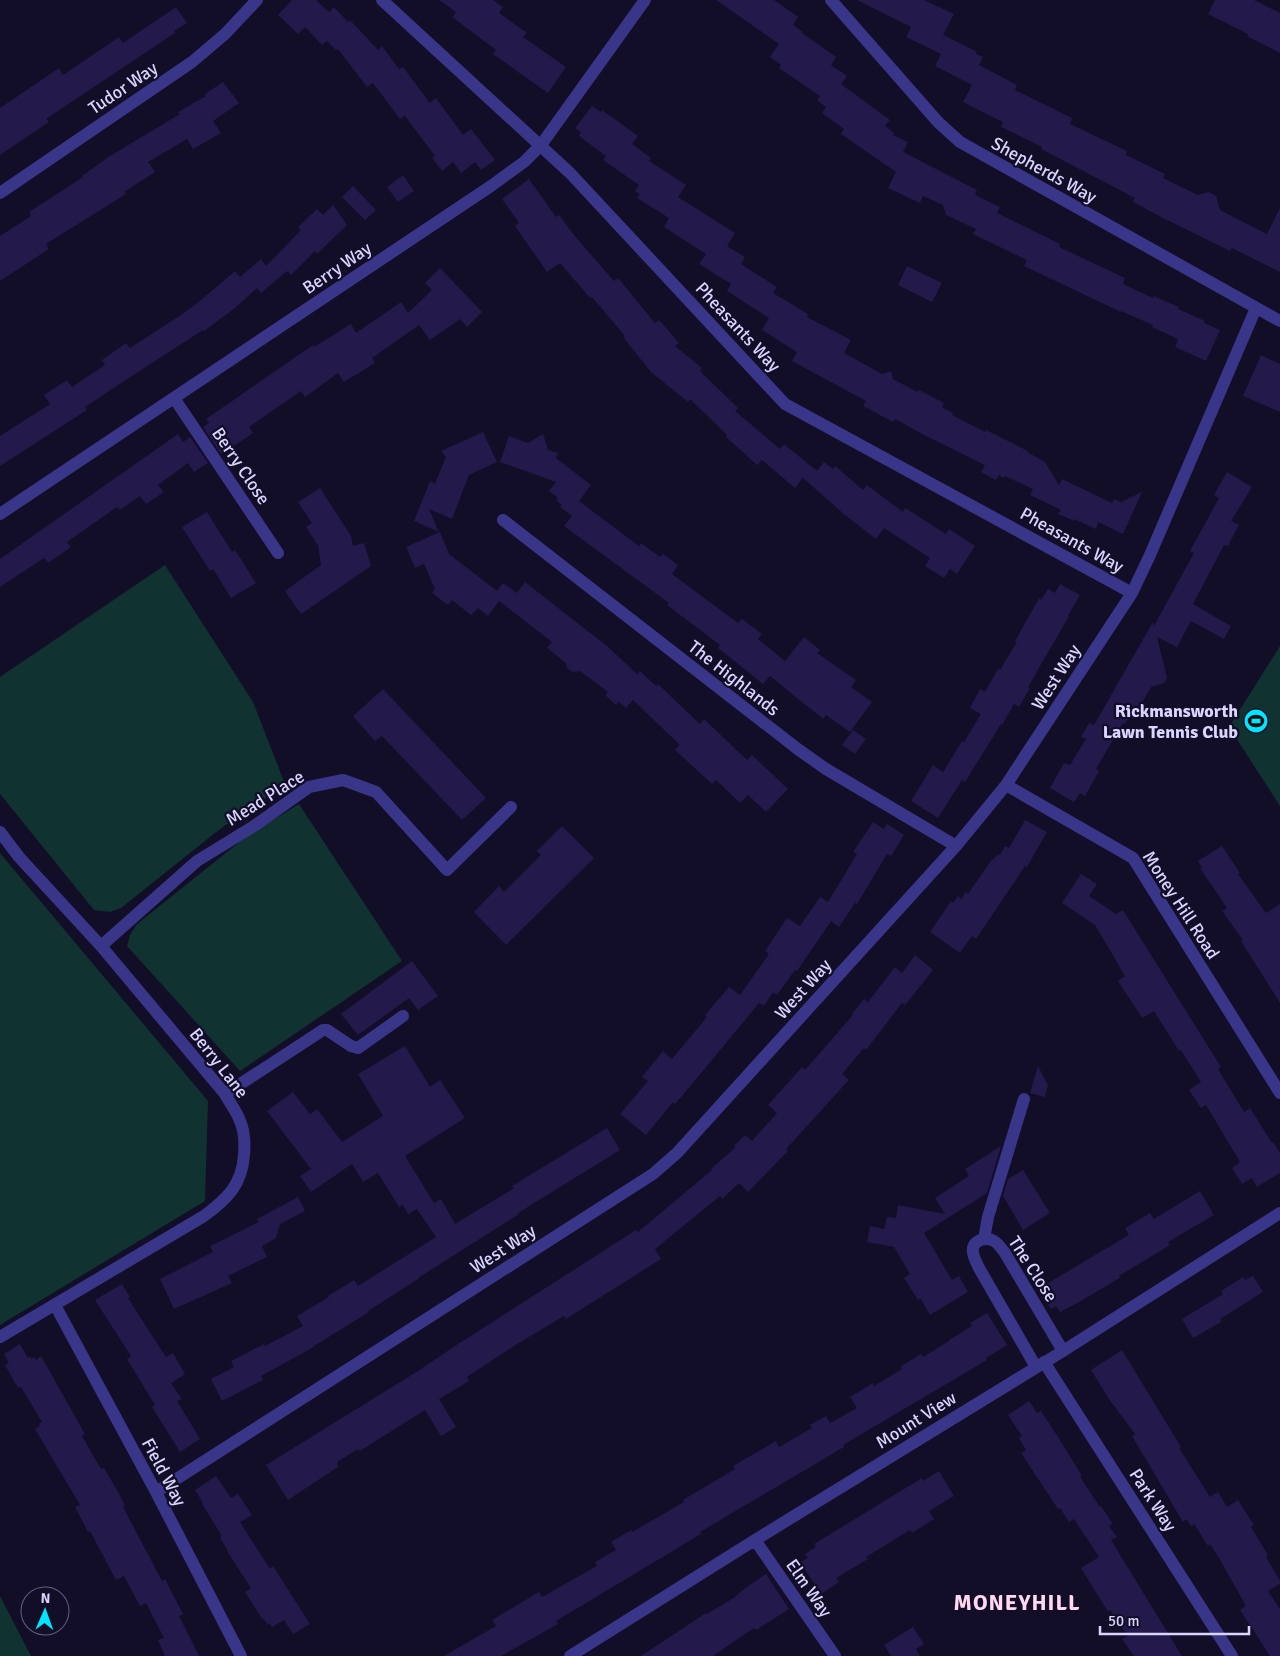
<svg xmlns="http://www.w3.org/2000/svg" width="1280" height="1656" font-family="Signika,sans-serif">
  <rect width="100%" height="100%" fill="#120e28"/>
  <!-- green -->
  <path fill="#103231" d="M165,565L253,702L283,779L286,784L220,829L121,908L110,912L94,910L0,794V677Z
    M1280,646V806L1229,727Z
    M299,804L402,961L240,1071L127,946L130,935L137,924L247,836Z
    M0,853L208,1101L205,1201L0,1325Z
    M0,1596L31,1656H0Z"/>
  <!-- building -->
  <path fill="#23194a" d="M292,0H316L329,12L334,7L348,22L350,20L378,50L382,46L399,69L403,67L430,103L436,98L463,135L471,129L495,160L481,170L475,162L461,173L453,162L442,171L432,158L435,156L405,116L400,119L373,83L367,87L338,49L336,50L327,41L322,45L305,27L298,34L278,15Z
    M439,0H493L503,7L499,13L527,33L523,37L566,67L548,93L493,54L496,50L452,17L456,12Z
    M716,0H774L798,17L793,25L803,32L802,33L836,57L831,65L847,76L841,84L890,120L885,126L894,133L893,135L908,142L903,152L977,190L975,195L1000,207L997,213L1060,244L1059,247L1125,278L1123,284L1153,298L1154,296L1179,307L1178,309L1205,321L1204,323L1220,330L1206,361L1175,347L1178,339L1152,327L1153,325L1121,311V312L1024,266L1027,260L973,234L976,229L946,215L943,205L923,196L920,203L888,188L896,172L841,134L844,129L822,113L826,107L817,100L820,96L779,68L781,65L770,57L779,44Z
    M857,0H924L954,14L943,35L977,52L976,54L983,57L979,65L1017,85L1015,90L1072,118L1070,124L1127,151L1126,155L1165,174L1163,178L1198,195L1209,192L1216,196L1220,210L1267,234L1280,208V272L1232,248L1230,251L1161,217L1133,202L1135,198L1041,149L1042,147L1001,127L1003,122L963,102L972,85L935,66L941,54L906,37L911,27Z
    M1215,0H1254L1280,13V53L1247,36L1248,34L1208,14Z
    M176,7L187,23L174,31L175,33L46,119L49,122L0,155V108L59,68L63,75L119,37L123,43Z
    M223,82L239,103L213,121L221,133L193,149L187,139L148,162L155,172L124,192L126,194L46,244L49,249L0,281V236L31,216L29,212L83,177L82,176L110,156L180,114L178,112L206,96L205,94Z
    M592,106L601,112L602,110L638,136L632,144L651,158L649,161L686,185L678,197L735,233L727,246L745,257L741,264L777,287L773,293L808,314L807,317L851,340L844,353L882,374L891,371L893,379L917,392L919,390L944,403L942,407L953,413L952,415L985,432L986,430L1028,451L1027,452L1045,462L1059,485L1062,479L1112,503L1114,499L1121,502L1142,492L1123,534L1098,522L1096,529L1074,519V521L1058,514L1061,510L1030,495L1033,489L1005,476L1004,478L999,475L996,480L981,472L985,465L926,436L895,419L893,422L863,406L866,401L792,361L797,352L762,330L769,318L727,291L731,284L699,264L706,254L664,227L669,218L637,198L640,194L635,191L639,185L603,160L606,156L579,136L581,132L575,128Z
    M403,175L414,191L398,202L387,187Z
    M529,179L556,217L559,215L574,235L614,281L618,278L655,323L659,320L679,343L675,346L702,368L700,371L738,408L735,411L780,449L784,444L817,471L824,462L833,469L835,466L863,490L867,485L903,512L905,508L946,534L949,529L975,546L957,574L950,569L944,578L925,566L930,558L884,528L876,539L845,515L803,478L795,488L762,460L757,465L726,437L727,435L690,399L688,402L651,372L623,337L625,336L592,297L590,298L560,263L547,272L515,226L519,223L502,199Z
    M353,186L376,210L365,220L342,197Z
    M333,205L347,225L317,254L315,251L291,275L287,271L261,293L257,288L235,308L204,331L203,330L115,387L85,407L87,410L0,466V436L50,404L44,395L67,380L72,387L105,365L102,360L126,343L130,348L184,313L201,300L235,271L240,277L261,259L266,266L301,230L298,227L317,209L323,215Z
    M907,266L942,283L932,302L898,285Z
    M440,268L482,312L467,327L460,319L430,340L419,325L372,358L375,363L344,382L338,373L305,397L301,391L249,427L253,433L228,450V449L221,454L203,427L209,423L206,419L313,345L314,347L351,324L356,333L401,302L408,313L432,290L425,283Z
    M1261,355L1280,364V412L1243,396Z
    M483,432L497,462L469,475L452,519L429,509L439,532L414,521L430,481L435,484L446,457L441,451Z
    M178,434L183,442L190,437L208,463L194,472L188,463L158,485L164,492L146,504L140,496L120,510L117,507L67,542L71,547L48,563L44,558L0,587V559Z
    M543,434L548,450L558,453L556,458L591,485L579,501L639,546L641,543L660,557L663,554L678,565L672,574L738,623L742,619L762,634L758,639L785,661L804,637L820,650L817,653L856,680L851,687L872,702L850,732L826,715L823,719L770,676L763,684L718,648L720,645L667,605L669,603L564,526L572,516L560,507L562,505L556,500L558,498L549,491L556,482L500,462L509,436L528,443Z
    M1227,472L1252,487L1231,521L1239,525L1228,546L1224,545L1193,604L1231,626L1224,639L1191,621L1177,647L1157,637L1167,678L1164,683L1151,687L1135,715L1132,712L1125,724L1123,723L1096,769L1099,771L1085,796L1080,793L1074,802L1050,788L1064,763L1070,765L1086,739L1081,737L1089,723L1094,725L1153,622L1154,626L1194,553L1190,551L1219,498L1214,495Z
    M320,488L351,536L353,546L364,543L371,566L301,614L285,591L321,565L318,545L306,527L312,523L298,502Z
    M207,512L232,552L235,550L256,583L231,598L213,569L210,571L182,527Z
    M440,532L449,554L497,591L503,583L517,593L525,582L607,646L637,674L640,671L656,686L658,684L700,724L704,719L747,760L752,755L788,789L766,812L748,795L740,803L716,780L712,784L675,750L680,745L633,700L626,708L619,702L616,705L605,695L608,692L580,671L573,672L567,668L566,663L547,648L552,642L499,601L488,616L478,608L471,615L452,600L448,605L432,593L435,589L424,564L415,568L406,547Z
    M1060,584L1080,595L1068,616H1069L1028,687L1030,688L1019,707L1014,704L1002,725L1001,724L965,782L962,780L938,818L911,801L933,765L943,772L962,741L964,742L981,714L970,708L980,689L985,692L998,669L1000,670L1017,642L1015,641L1039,598L1041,600L1048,589L1055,593Z
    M383,689L486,798L462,820L382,736L375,741L353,716Z
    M853,730L866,739L855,754L842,745Z
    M1025,820L1047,832L1027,867L1025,866L976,939L972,936L960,953L930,932L951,901L953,903L958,896L961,899L966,892L968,894L992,859L993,860L998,854L1000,855L1005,846L1009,848Z
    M873,822L884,829L887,824L904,835L891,856L887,854L857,904L855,903L839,927L831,921L797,971L795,970L777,995L773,992L764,1006L759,1003L702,1072L675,1104L673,1102L646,1135L620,1114L648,1081L642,1077L663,1051L672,1059L707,1017L705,1015L729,987L740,995L769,954L765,951L787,918L800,926L820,897L828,902L857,854L853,852Z
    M562,826L594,858L506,945L474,912L499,886L504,892L541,855L537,851Z
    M1222,846L1240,873L1238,874L1266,913L1280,904V1003L1241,941L1243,940L1222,911L1227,908L1200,868L1202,867L1198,861Z
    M1081,874L1097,884L1089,896L1116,914L1123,910L1221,1067L1218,1069L1244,1112L1250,1108L1272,1143L1273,1142L1280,1153V1173L1257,1187L1252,1178L1242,1184L1232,1168L1240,1162L1206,1105L1201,1108L1189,1090L1201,1082L1181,1050L1179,1051L1154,1011L1142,1018L1118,981L1125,976L1095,925L1062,903Z
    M915,955L933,970L905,1005L902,1003L866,1050L864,1048L842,1074L849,1080L786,1149L788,1151L748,1192L739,1183L722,1199L720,1196L655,1249L661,1259L566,1319L564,1316L517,1344L467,1377L469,1381L439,1399L456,1427L441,1436L425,1410L360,1451L358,1449L337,1462L338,1467L288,1500L266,1465L418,1371L455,1346L636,1230L638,1232L712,1170L711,1169L736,1147L734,1146L745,1135L752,1141L777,1113L768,1105L802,1067L805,1070L853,1015L852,1014L864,999L868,1002L895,967L902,973Z
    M412,961L438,996L418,1010L409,998L358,1035L341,1014Z
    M405,1046L430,1087L440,1080L465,1118L405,1156L434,1203L441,1199L455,1224L514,1188L512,1186L607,1128L620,1150L518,1213L519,1214L418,1278V1279L368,1311L369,1312L314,1346V1347L261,1376L263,1380L222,1401L211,1379L234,1367L231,1361L264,1344L265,1346L303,1326L297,1316L329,1297L328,1296L354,1280L358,1286L436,1237L417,1209L408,1214L403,1205L399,1207L378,1173L363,1182L352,1164L311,1192L300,1176L311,1169L267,1111L293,1092L310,1114L317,1109L342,1142L383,1116L358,1074Z
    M1038,1066L1048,1085L1045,1097L1030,1093Z
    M1001,1146L987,1193L924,1233L952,1280L959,1276L968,1292L930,1315L921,1299L918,1300L904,1278L910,1274L894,1247L867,1242L870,1226L884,1229L887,1217L896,1218L898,1205L945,1214L935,1198L969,1176L965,1169Z
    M1023,1170L1050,1213L1023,1230L1003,1196L1008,1179Z
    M1200,1191L1214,1215L1168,1242L1170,1245L1119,1276L1120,1278L1079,1302L1060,1312L1056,1306L1051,1309L1038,1289L1129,1235L1125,1228L1150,1213L1154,1219Z
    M298,1197L305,1211L280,1224L276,1238L262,1246L267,1257L228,1276L232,1283L174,1309L160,1279L213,1252L210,1246L259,1222L257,1219Z
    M1253,1276L1263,1292L1220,1319L1221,1322L1193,1338L1182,1319L1223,1294L1221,1291L1243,1277L1245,1280Z
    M122,1284L130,1297L128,1298L166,1357L173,1353L185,1374L171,1383L182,1399L177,1401L200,1439L180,1452L152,1407L155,1405L127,1359L131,1356L95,1300Z
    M987,1313L1007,1345L986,1358L987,1360L843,1445L844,1447L700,1532L701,1534L556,1621L558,1624L501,1656H444L496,1626L492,1620L539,1592L542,1597L597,1566L595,1562L616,1550L611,1542L631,1530L632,1532L684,1502L683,1500L735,1469L733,1466L776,1441L779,1447L812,1428L810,1425L826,1416L830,1423L857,1408L850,1397L873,1383L874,1386L902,1369L901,1366L921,1354L923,1357L949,1341V1340L972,1326L970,1323Z
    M20,1344L28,1358L30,1356L31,1359L34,1357L36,1360L41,1356L85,1434L82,1436L101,1469L104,1468L118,1492L125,1505L123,1507L162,1581L165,1579L183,1614L179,1616L199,1656H165L158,1640L164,1638L146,1603L140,1606L124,1576L116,1580L90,1531L88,1532L75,1507L80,1505L35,1429L40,1426L39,1424L42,1422L21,1387L18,1388L5,1365L9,1363L4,1354Z
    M1122,1350L1181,1447L1179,1448L1210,1497L1218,1492L1227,1507L1238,1500L1254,1525L1251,1527L1268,1555L1266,1557L1280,1581V1584L1268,1591L1280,1609V1656H1270L1240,1610L1246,1606L1219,1558L1210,1544L1208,1546L1194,1524L1191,1526L1186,1519L1183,1522L1132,1436L1135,1434L1109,1399L1091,1370Z
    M1029,1401L1037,1413L1041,1411L1060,1440L1082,1476L1080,1477L1100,1507L1101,1506L1113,1524L1109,1526L1117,1537L1111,1540L1182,1656H1134L1122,1639L1128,1636L1110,1610L1108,1612L1081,1568L1099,1557L1074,1519L1069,1522L1060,1508L1058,1509L1021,1453L1026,1450L1019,1438L1022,1436L1008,1415Z
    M939,1471L954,1496L929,1511L934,1519L912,1533L910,1530L866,1557L868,1559L836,1578L839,1582L821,1594L800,1562L808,1558L805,1554L816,1547L814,1544L922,1478L923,1481Z
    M216,1476L231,1498L238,1494L252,1515L240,1522L270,1569L273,1566L310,1624L293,1634L284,1620L272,1627L269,1623L268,1625L263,1618L262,1619L245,1592L251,1588L227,1551H228L220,1538L222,1536L202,1504L203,1503L195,1490Z
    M766,1574L789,1609L756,1630L754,1628L713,1656H641L706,1613L707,1614L735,1597L744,1589Z
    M913,1627L924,1644L916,1649L920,1656H891L884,1645Z"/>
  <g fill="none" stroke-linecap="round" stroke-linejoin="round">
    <!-- minor -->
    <path stroke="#39368a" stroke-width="12" d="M382,0L570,173L785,404L1132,593
      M831,0L938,122L960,142L1280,321
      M0,193L192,62L225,34L257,0
      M174,398L278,553
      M0,514L491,186L524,162L541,145L645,0
      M503,520L799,750L826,769L956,846
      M1006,785L1133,858L1280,1093
      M0,832L19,857L101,946L225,1094C230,1103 237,1112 240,1121C245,1132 245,1143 244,1155C242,1185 227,1199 204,1216L0,1337
      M101,946L197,861L254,826L309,787L343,780L376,792L447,870L511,807
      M225,1094L323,1030H327L351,1046L358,1048L403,1016
      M984,1239L988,1217L1024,1099
      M55,1305L156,1492L241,1656
      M1044,1362L1232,1656
      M1036,1367L979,1268C977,1263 973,1257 973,1252C971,1241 985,1236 994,1241C998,1243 1002,1249 1005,1253L1063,1351
      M156,1492L653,1174L677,1153L956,846L1006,785L1132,593L1150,555L1256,308
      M755,1540L835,1656
      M570,1656L755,1540L1063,1351L1280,1213"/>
  </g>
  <!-- icons -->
  <defs>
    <symbol id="stadium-disc" viewBox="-11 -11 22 22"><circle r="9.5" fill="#01e5ff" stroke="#120e28"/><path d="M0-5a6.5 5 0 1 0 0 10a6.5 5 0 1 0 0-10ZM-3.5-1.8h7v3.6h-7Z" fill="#111"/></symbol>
  </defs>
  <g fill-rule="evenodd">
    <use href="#stadium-disc" x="1242" y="707" width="28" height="28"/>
  </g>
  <g text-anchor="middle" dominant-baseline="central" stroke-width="4.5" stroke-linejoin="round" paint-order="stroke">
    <!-- street labels -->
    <g font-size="18" fill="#dad5ff" stroke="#120e28">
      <text transform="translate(123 88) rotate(-34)">Tudor Way</text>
      <text transform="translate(1044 170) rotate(29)">Shepherds Way</text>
      <text transform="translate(337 268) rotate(-34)">Berry Way</text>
      <text transform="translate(738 327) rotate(47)">Pheasants Way</text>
      <text transform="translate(241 466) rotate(56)">Berry Close</text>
      <text transform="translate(1072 540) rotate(29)">Pheasants Way</text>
      <text transform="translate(1056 677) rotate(-57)">West Way</text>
      <text transform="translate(734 678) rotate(38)">The Highlands</text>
      <text transform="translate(265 798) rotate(-32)">Mead Place</text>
      <text transform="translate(1181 905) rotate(57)">Money Hill Road</text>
      <text transform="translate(803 989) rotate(-48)">West Way</text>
      <text transform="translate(219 1063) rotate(52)">Berry Lane</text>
      <text transform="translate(503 1249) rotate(-33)">West Way</text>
      <text transform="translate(1033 1269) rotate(57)">The Close</text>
      <text transform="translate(916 1420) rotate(-32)">Mount View</text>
      <text transform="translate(164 1472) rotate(62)">Field Way</text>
      <text transform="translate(1153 1500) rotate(57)">Park Way</text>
      <text transform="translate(809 1588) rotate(55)">Elm Way</text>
    </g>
    <!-- poi labels -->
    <g font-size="18" font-weight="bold" fill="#dad5ff" stroke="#120e28" text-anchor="end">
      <text x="1238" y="711">Rickmansworth<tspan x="1238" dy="21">Lawn Tennis Club</tspan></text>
    </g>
    <!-- district labels -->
    <g font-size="22" font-weight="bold" letter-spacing="1" fill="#ffd7f0" stroke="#120e28">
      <text x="1017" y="1602">MONEYHILL</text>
    </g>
  </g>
  <!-- north arrow -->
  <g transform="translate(45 1611) rotate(2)"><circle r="24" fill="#120e28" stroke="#625e7e"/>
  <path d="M0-4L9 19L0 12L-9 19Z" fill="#01e5ff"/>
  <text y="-8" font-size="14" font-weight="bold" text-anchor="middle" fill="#dad5ff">N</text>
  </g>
  <!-- scale -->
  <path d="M1100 1626v8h149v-8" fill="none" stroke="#dad5ff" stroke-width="2.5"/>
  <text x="1108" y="1626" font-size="15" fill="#dad5ff" stroke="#120e28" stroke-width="4" paint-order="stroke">50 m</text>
</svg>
